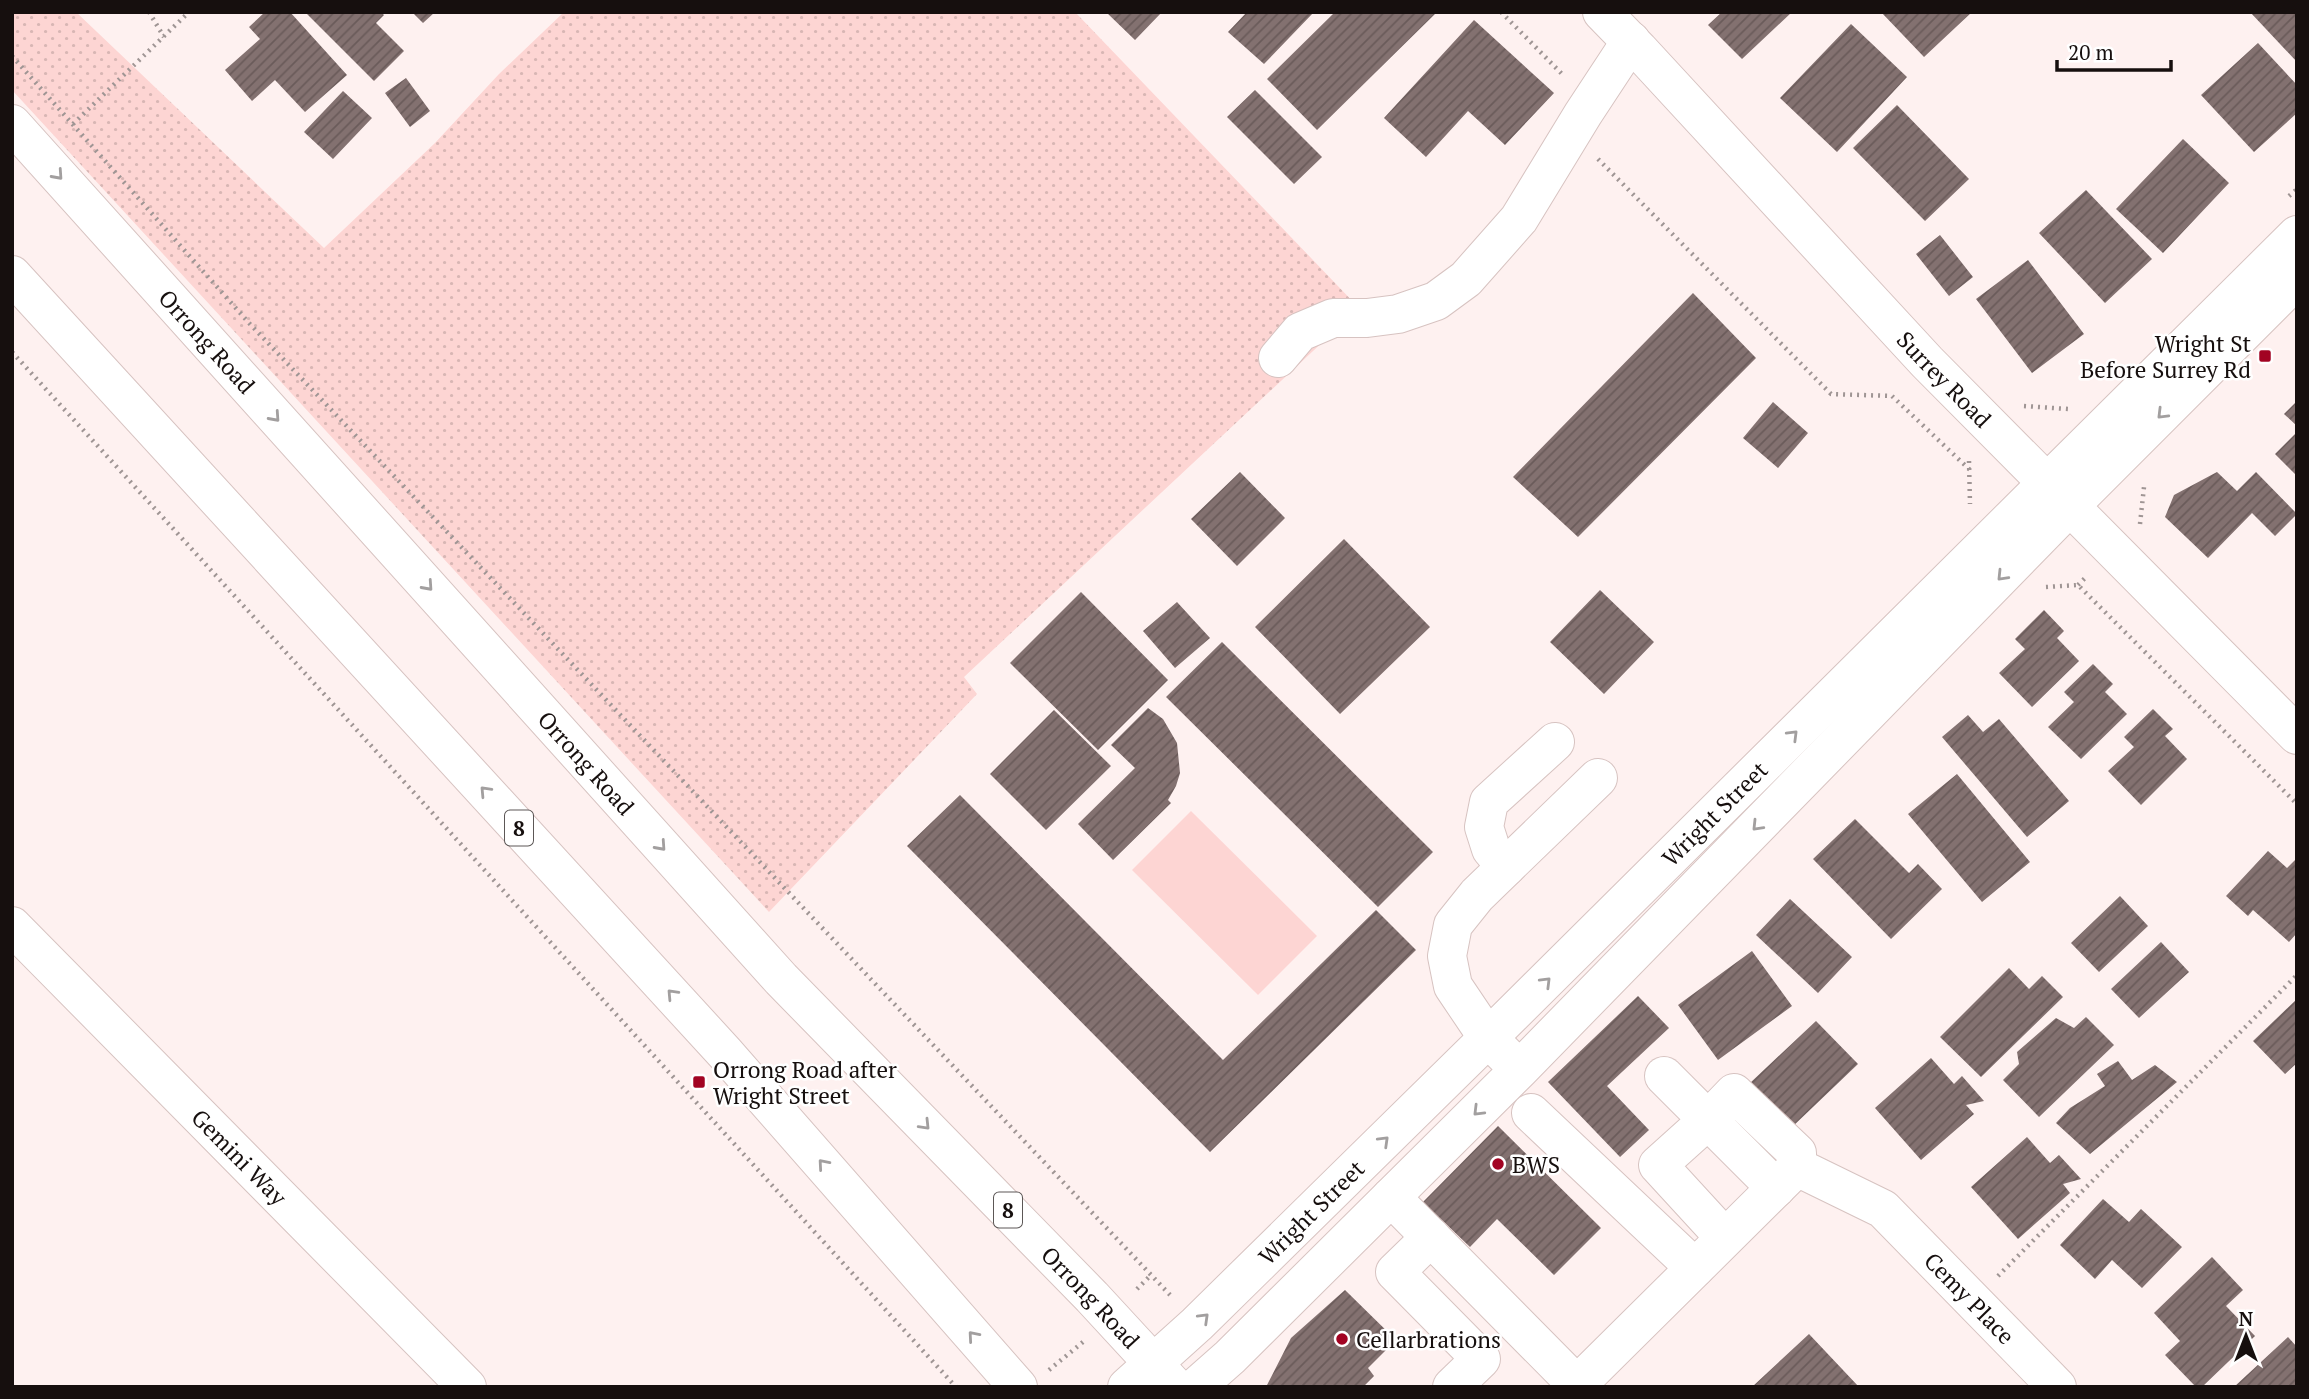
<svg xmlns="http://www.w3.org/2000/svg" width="2309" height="1399" font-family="'PT Serif',serif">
  <defs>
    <pattern id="grass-dots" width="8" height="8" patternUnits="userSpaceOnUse" patternTransform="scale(1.75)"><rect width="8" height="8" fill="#fdd5d3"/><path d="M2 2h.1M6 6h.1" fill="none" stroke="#d8b6b4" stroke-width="1.8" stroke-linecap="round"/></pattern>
    <pattern id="building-hatch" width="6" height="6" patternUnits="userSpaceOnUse" patternTransform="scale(1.75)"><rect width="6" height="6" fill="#837170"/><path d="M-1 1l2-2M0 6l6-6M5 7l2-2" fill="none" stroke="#6a5b5a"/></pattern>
  </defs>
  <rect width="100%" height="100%" fill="#fef1f0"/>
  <!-- grass -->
  <path fill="url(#grass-dots)" d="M12,12H76L324,248L435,143L499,74L564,12H1075L1359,308L964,677L977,694L769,912L12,90Z"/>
  <!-- pitch -->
  <path fill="#fdd5d3" d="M1191,811L1317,936L1258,995L1132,870Z"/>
  <!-- building -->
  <path fill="url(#building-hatch)" d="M265,12H290L347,75L305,112L275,80L252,101L225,70L260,39L249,27Z
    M305,12H381L384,15L376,23L404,51L374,81Z
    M412,12H435L423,23Z
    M1106,12H1162L1135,40Z
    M1247,12H1314L1264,64L1228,32Z
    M1335,12H1437L1317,130L1267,79Z
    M1722,12H1792L1742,59L1708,25Z
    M1881,12H1972L1924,57Z
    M2250,12H2297V62Z
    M1474,20L1554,93L1505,145L1468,111L1426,157L1384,118Z
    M1851,24L1907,77L1837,152L1780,98Z
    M2258,43L2297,85V113L2254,152L2201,95Z
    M406,78L430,111L410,127L385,93Z
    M1255,90L1322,157L1294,184L1227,117Z
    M343,91L372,118L333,159L304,132Z
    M1897,105L1969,179L1925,221L1853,148Z
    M2183,139L2229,183L2163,253L2116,209Z
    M2086,190L2152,259L2105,303L2039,233Z
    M1940,235L1973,277L1949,296L1916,254Z
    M2028,260L2084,334L2032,373L1976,299Z
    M1693,293L1756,358L1578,537L1513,477Z
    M2297,401V426L2284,414Z
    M1773,402L1808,433L1778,468L1743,438Z
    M2297,432V476L2275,454Z
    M1240,472L1285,518L1237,566L1191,519Z
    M2217,472L2237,491L2256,472L2297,514L2275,536L2252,513L2208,558L2165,517L2174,495Z
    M1344,539L1430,627L1340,714L1255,627Z
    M1600,590L1654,642L1604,694L1550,642Z
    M1081,592L1168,680L1098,750L1010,663Z
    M1177,602L1210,638L1175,668L1143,631Z
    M2044,610L2064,631L2057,638L2079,661L2032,707L1999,673L2025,649L2015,639Z
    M1222,642L1433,852L1378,907L1166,697Z
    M2093,664L2113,684L2105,692L2127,714L2081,759L2048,727L2074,702L2064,692Z
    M1148,708L1163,719L1177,743L1180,773L1176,786L1168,800L1171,803L1113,860L1078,824L1135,768L1111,745Z
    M2153,709L2173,729L2165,736L2187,759L2141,805L2108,771L2134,747L2124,737Z
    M1054,710L1111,766L1046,830L990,774Z
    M1968,715L1983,732L1999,719L2069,801L2027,837L1942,737Z
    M1957,774L2030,862L1982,902L1908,814Z
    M960,795L1223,1060L1376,910L1416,950L1210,1152L907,846Z
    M1855,819L1909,873L1918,864L1942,889L1891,939L1813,859Z
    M2268,851L2287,868L2297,858V933L2289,942L2253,910L2248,916L2226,896Z
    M2120,896L2148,926L2099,972L2071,943Z
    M1790,899L1852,957L1818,993L1756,935Z
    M2161,942L2189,972L2139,1018L2111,989Z
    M1752,951L1792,1006L1718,1060L1678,1005Z
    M2009,968L2029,989L2042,976L2063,997L1981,1077L1940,1037Z
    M1638,996L1669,1028L1607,1086L1649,1130L1620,1157L1548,1082Z
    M2297,999V1063L2285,1074L2253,1041Z
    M2086,1017L2114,1045L2039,1117L2003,1080L2019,1064L2017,1052L2056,1018L2074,1028Z
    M1816,1021L1858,1064L1791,1128L1749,1084Z
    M1931,1058L1954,1084L1962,1076L1984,1101L1966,1105L1974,1114L1921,1160L1875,1108Z
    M2118,1061L2132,1080L2155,1065L2177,1082L2090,1154L2056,1123L2070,1108L2105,1086L2097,1074Z
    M1498,1126L1601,1228L1554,1275L1497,1219L1470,1247L1423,1202Z
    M2027,1137L2050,1163L2059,1155L2081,1179L2063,1184L2070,1193L2018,1239L1971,1187Z
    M2103,1199L2129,1222L2141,1209L2182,1247L2142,1288L2112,1260L2095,1279L2060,1245Z
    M2212,1257L2243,1290L2226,1306L2255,1336L2202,1387H2196L2165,1355L2180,1341L2154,1313Z
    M1345,1290L1396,1340L1368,1368L1374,1376L1363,1387H1266L1291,1338Z
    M1809,1334L1859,1387H1752Z
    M2288,1337L2297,1347V1387H2234Z"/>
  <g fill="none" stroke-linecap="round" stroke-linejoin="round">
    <defs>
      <g id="minor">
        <path id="s1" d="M1602,12L1639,50L1927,362L2297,735"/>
        <path d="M1278,358L1300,332L1333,318H1367L1398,314L1436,301L1466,279L1519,219L1583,114L1631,41"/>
        <path d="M1506,867L1491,849L1484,827L1489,802L1555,742"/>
        <path id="s2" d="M12,926L467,1387"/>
        <path d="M1506,1056L1488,1038L1453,986L1447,956L1453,925L1477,895L1598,778"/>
        <path d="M1664,1076L1776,1188"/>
        <path d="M1531,1113L1695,1268"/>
        <path id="s3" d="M1797,1167L1883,1209L2057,1387"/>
        <path d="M1391,1197L1577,1385"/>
        <path d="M1431,1237L1395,1272L1481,1359L1452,1387"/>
        <path id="s4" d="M1127,1387L1197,1324L1488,1038L2297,235"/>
        <path d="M1196,1387L1230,1357L1520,1069L2069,507L2297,279"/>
        <path d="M1575,1387L1797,1167V1153L1734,1093L1708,1120L1658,1165L1725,1238"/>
      </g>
      <g id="highway">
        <path id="s5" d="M12,124L781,979L1092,1297L1175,1387"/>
        <path d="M12,275L725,1053L1018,1387"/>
      </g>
    </defs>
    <!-- minor casing -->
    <use href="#minor" stroke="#d7c3c1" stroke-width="40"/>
    <!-- highway casing -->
    <use href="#highway" stroke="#d7c3c1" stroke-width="40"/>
    <!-- path -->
    <path stroke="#9f9594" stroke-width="4.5" stroke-dasharray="2 5" stroke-linecap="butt" d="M149,12L164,37
      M1501,12L1563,75
      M12,56L249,323L1172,1297
      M73,124L189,12
      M1598,159L1831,394L1892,396L1970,470
      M2289,196L2297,189
      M12,352L956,1387
      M2024,406L2068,409
      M1969,461L1970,504
      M2140,524L2144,487
      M2078,585L2087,576
      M2046,587L2078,585L2297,804
      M1998,1276L2297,975
      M1137,1289L1151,1275
      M1049,1370L1083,1342"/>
    <!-- minor -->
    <use href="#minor" stroke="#fff" stroke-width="38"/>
    <!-- highway -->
    <use href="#highway" stroke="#fff" stroke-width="38"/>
  </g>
  <!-- one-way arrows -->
  <defs><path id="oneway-chevron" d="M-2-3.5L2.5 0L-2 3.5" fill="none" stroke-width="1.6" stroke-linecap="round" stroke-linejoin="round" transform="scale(1.75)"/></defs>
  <g stroke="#a29f9f">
    <use href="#oneway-chevron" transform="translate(58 175) rotate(48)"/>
    <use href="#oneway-chevron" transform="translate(2162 414) rotate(135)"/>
    <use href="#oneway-chevron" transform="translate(275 417) rotate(48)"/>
    <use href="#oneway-chevron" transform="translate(2002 576) rotate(134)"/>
    <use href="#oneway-chevron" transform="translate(428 586) rotate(48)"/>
    <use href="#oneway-chevron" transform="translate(1793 735) rotate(-45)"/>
    <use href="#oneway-chevron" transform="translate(485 791) rotate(-133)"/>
    <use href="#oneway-chevron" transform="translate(1757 826) rotate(134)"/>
    <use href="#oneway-chevron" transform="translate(661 846) rotate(48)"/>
    <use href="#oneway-chevron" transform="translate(1546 982) rotate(-45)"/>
    <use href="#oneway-chevron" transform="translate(672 994) rotate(-133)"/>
    <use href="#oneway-chevron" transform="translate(1478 1111) rotate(135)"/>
    <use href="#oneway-chevron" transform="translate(925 1125) rotate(46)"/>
    <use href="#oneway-chevron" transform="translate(1384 1141) rotate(-44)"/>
    <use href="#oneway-chevron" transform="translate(823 1164) rotate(-131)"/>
    <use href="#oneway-chevron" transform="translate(1204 1318) rotate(-44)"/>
    <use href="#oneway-chevron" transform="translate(973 1336) rotate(-131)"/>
  </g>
  <!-- markers -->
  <g fill="#a20322" stroke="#fff" stroke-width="2.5">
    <rect x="2258" y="349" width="14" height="14" rx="3.5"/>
    <rect x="692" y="1075" width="14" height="14" rx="3.5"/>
    <circle cx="1498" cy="1164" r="7"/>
    <circle cx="1342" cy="1339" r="7"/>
  </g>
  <g text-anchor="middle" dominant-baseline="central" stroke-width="5" stroke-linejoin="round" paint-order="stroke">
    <!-- shield labels -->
    <g fill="#fff" stroke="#5c5756" stroke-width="2">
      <rect x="505" y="810.5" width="28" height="35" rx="5"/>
      <rect x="994" y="1192.5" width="28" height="35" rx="5"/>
    </g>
    <g font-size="21" font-weight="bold" fill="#160f0e">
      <text x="519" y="828">8</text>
      <text x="1008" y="1210">8</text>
    </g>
    <!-- street labels -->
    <g font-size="23" fill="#160f0e" stroke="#fff">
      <text stroke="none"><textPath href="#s5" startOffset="292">Orrong Road</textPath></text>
      <text stroke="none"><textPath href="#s1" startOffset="502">Surrey Road</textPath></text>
      <text stroke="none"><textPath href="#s5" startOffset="859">Orrong Road</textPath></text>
      <text stroke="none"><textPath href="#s4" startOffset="821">Wright Street</textPath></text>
      <text stroke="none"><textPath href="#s2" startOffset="324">Gemini Way</textPath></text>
      <text stroke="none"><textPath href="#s4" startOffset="254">Wright Street</textPath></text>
      <text stroke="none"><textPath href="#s5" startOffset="1594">Orrong Road</textPath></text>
      <text stroke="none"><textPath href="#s3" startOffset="220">Cemy Place</textPath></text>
    </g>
    <!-- poi labels -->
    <g font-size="23" fill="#160f0e" stroke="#fff" text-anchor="start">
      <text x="2251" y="343" text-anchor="end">Wright St<tspan x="2251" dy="26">Before Surrey Rd</tspan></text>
      <text x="713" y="1069">Orrong Road after<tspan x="713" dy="26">Wright Street</tspan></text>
      <text x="1512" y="1164">BWS</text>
      <text x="1356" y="1339">Cellarbrations</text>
    </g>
  </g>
  <!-- border -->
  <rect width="2309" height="1399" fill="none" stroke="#160f0e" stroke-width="28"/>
  <!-- north arrow -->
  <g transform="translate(2246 1336)" stroke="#ffffff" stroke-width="5" paint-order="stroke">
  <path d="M0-5L12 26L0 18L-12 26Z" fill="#160f0e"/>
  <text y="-10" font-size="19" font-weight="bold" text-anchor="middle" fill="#160f0e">N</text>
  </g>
  <!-- scale -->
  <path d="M2057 60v10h114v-10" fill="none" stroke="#160f0e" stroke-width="3.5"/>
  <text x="2068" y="60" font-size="21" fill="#160f0e" stroke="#ffffff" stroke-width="5" paint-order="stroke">20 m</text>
</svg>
